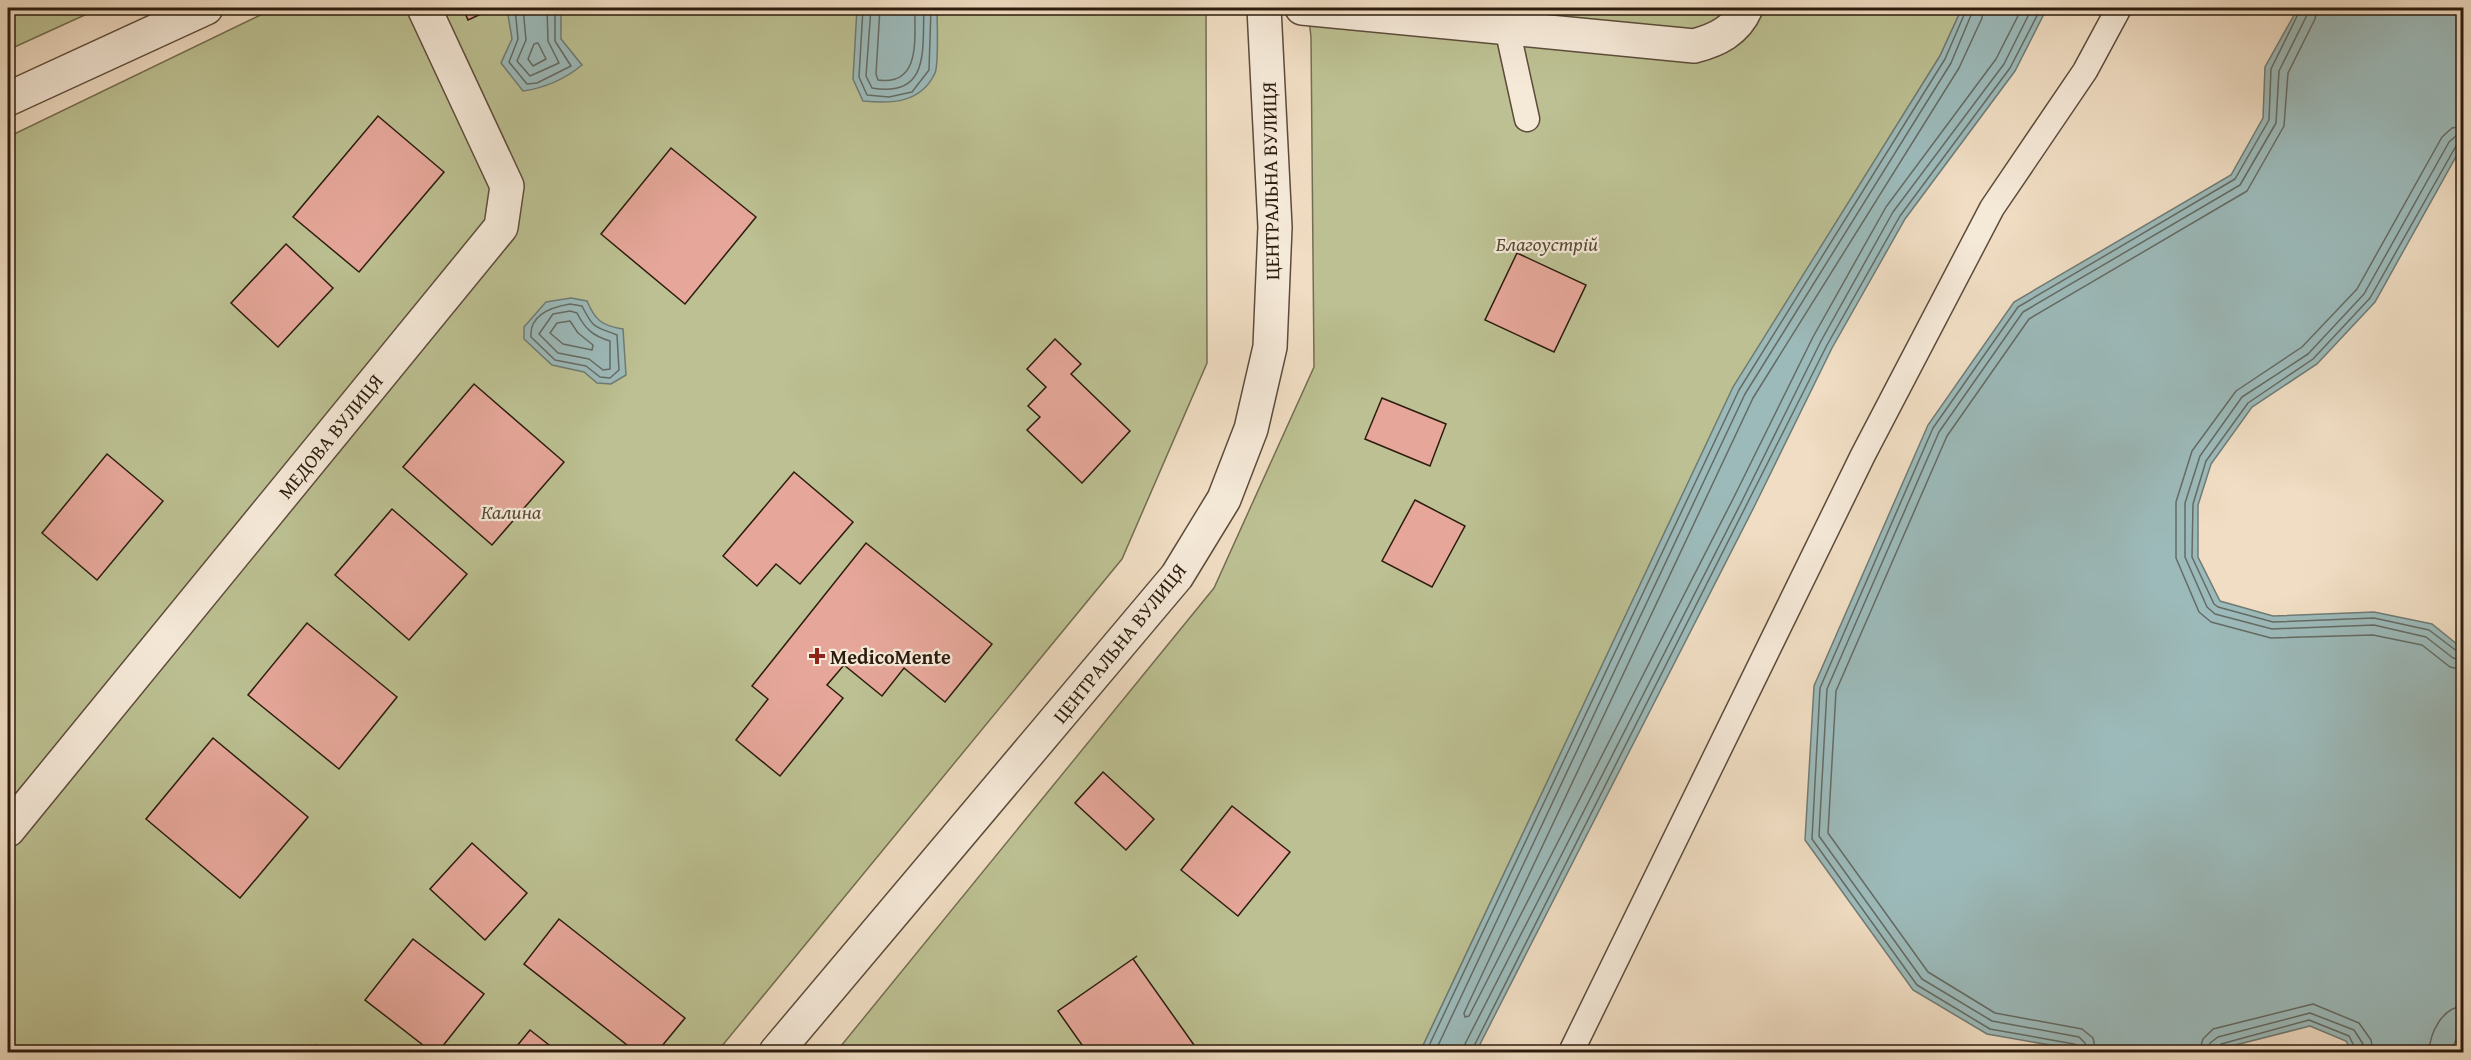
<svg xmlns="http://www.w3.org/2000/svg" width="2471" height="1060" font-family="'Gentium Book Plus',serif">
  <rect width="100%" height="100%" fill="#f0ddc3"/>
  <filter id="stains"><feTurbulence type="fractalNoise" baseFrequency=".00333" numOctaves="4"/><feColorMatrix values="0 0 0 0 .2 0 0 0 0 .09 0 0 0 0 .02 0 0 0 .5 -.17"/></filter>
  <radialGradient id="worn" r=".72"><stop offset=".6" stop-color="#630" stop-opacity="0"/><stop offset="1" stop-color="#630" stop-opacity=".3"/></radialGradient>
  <!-- green -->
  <path fill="#bcc092" stroke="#746e50" stroke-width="1.5" d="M8,8H100L8,50Z
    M275,8H1206L1207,363L1122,559L717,1052H8V137Z
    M1308,8H1962L1940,56L1733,388L1420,1052H836L1214,588L1314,367L1311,38Z"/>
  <!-- water -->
  <path fill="#9cbaba" stroke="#6f7b75" stroke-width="1.5" d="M510,8H561V39L582,65C565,79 544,88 523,91L501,63L512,39L508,15Z
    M857,8H937C937,20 939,64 935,73C921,103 892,104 863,101L853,79Z
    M1962,8H2047L2015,71L1905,219L1832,348L1754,507L1476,1052H1420L1733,387L1940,56Z
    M2298,8H2463V144L2375,302L2317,364L2252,407L2211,464L2198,505V557L2220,601L2273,616L2374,612L2432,624L2463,649V1022L2451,1052H2352L2346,1041L2310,1026L2208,1052H2090L1987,1034L1913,990L1805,840L1814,686L1928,425L2014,302L2231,175L2263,118L2265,67Z
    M571,298L587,301C595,320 602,326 623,329L626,375L611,384L597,383L584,372L552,365L524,339V327L546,302Z"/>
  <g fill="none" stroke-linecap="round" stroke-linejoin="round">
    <!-- shore -->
    <path stroke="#646b64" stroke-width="1.5" d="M515,8L518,39L509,62L527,84L537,83L571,66L555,41V8
      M523,8L526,40L517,61L530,76L559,63L548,41L547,8
      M863,8L859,77L867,95L889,97L912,92L929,70L931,8
      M871,8L866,76L872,88C931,98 922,48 924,8
      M880,8L876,74L878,80C922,86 914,37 915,8
      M1983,8L1982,18L1959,68L1753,398L1464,1013L1465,1017L1469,1016L1734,497L1813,337L1886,207L1996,59L2022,8
      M538,43L546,59L533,66L528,59L534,44Z
      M2464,126L2452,128L2442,137L2357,289L2302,347L2236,391L2192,451L2176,502V558L2199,612L2211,622L2271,638L2373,635L2422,645L2450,667L2464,670
      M2464,135L2456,136L2449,142L2364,294L2308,354L2242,397L2200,456L2185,503V557L2207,607L2215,614L2272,629L2374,625L2426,637L2453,658L2464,661
      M2464,142L2456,146L2370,298L2313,359L2248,403L2206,461L2193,504L2192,557L2214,604L2218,607L2273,622L2374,618L2429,630L2458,652L2464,653
      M570,304L582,306C594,330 595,326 617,335L619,370L610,378L600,377L586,366L555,360L531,337C529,314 552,307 570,304Z
      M570,311L577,313C585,329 593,336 610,341V369L603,370L589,359L558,353L539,334L553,314Z
      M570,321L578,333L593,345L592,350L563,344L550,333L557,323Z
      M1426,1052L1739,390L1945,59L1967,8
      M1435,1052L1745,394L1951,63L1974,8
      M1463,1052L1465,1044L1742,501L1821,341L1893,212L2004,64L2032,8
      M1471,1052L1827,345L1900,216L2010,68L2041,8
      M2080,1052L2079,1047L2074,1044L1990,1029L1917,985L1812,839L1820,688L1933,428L2018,307L2235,179L2269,120L2271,69L2301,8
      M2087,1052L2085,1043L2079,1037L1992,1021L1922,979L1819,836L1827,689L1939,432L2023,312L2240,185L2276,123L2279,71L2307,15L2308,8
      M2096,1052L2093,1038L2082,1029L1995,1013L1928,972L1828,833L1836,691L1947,436L2029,319L2247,191L2284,126L2288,73L2315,19L2317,8
      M2199,1052L2203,1039L2213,1029L2313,1004L2359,1023L2371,1040L2373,1052
      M2208,1052L2210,1043L2218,1037L2310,1013L2354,1030L2363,1044L2364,1052
      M2216,1052L2221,1044L2309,1020L2349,1036L2357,1052
      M2429,1052C2430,1033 2442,1007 2464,1006"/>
  </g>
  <!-- building -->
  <path fill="#e6a79a" stroke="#2c1c0e" stroke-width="1.5" d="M463,8H494L468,20Z
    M378,116L444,172L359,272L293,217Z
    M671,148L756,217L685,304L601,234Z
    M286,244L333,288L278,347L231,303Z
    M1517,253L1586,285L1554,352L1485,320Z
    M1055,339L1081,364L1071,374L1130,431L1082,483L1027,430L1040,417L1028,406L1046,387L1027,369Z
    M474,384L564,462L492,545L403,467Z
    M1382,398L1446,424L1430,466L1365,439Z
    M107,454L163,501L97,580L42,533Z
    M794,472L853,522L800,584L776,564L757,586L723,556Z
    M1415,500L1465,526L1432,587L1382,561Z
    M392,509L467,574L409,640L335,575Z
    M866,543L992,644L945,702L904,668L882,696L844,665L827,685L843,698L780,776L736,740L768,699L752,686Z
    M307,623L397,697L339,769L248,695Z
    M213,738L308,817L240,898L146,819Z
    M1103,772L1154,819L1126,850L1075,803Z
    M1232,806L1290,852L1238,916L1181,870Z
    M472,843L527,893L485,940L430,889Z
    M559,919L685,1018L657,1052H636L524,964Z
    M413,939L484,994L438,1052H432L365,1000Z
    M1137,956L1133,959L1199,1052H1087L1058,1011Z
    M530,1030L558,1052H512Z
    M316,1045L325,1052H310Z"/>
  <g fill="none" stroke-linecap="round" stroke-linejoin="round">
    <defs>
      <path id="service" d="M1507,28L1527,119
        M1571,1052L1863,455L1992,208L2085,71L2119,8"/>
      <path id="minor" d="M1302,8L1694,46C1717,40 1736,31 1746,8
        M8,99L206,8
        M8,830L501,227L507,186L424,8"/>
      <path id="tertiary" d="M776,1052L1177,576L1224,499L1251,429L1270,347L1275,227L1264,8"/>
    </defs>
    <!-- service casing -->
    <use href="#service" stroke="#5d4c3b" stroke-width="27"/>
    <!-- minor casing -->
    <use href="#minor" stroke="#5d4c3b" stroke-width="36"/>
    <!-- tertiary casing -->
    <use href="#tertiary" stroke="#5d4c3b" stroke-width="36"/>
    <!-- service -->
    <use href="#service" stroke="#f5e9d8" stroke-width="24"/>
    <!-- minor -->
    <use href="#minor" stroke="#f5e9d8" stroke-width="33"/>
    <!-- tertiary -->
    <use href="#tertiary" stroke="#f5e9d8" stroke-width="33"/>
  </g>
  <!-- markers -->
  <path fill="#8f2418" stroke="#f5e9d8" stroke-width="2" d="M814 647h6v6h6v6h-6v6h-6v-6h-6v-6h6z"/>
  <g text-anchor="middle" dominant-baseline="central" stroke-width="4.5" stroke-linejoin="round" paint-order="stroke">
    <!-- street labels -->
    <g font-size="20" fill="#2c1c0e" stroke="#f5e9d8">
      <text transform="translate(1270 181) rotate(-91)">ЦЕНТРАЛЬНА ВУЛИЦЯ</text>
      <text transform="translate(330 436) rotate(-51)">МЕДОВА ВУЛИЦЯ</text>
      <text transform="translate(1119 643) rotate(-51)">ЦЕНТРАЛЬНА ВУЛИЦЯ</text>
    </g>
    <!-- park labels -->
    <g font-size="20" font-style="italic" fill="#574d36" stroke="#f5e9d8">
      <text x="1547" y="243">Благоустрій</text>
      <text x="511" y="511">Калина</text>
    </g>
    <!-- poi labels -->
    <g font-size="20" font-weight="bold" fill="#2c1c0e" stroke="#f5e9d8" text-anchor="start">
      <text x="830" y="656">MedicoMente</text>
    </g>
  </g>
  <!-- margin -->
  <rect width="2471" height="1060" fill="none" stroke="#f0ddc3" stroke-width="30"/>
  <rect x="9" y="9" width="2453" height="1042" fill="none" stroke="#2c1c0e" stroke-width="3"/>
  <rect x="15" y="15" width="2441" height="1030" fill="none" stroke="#2c1c0e" stroke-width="1.5"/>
  <rect width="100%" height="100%" filter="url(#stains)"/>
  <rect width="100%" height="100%" fill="url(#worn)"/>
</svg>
